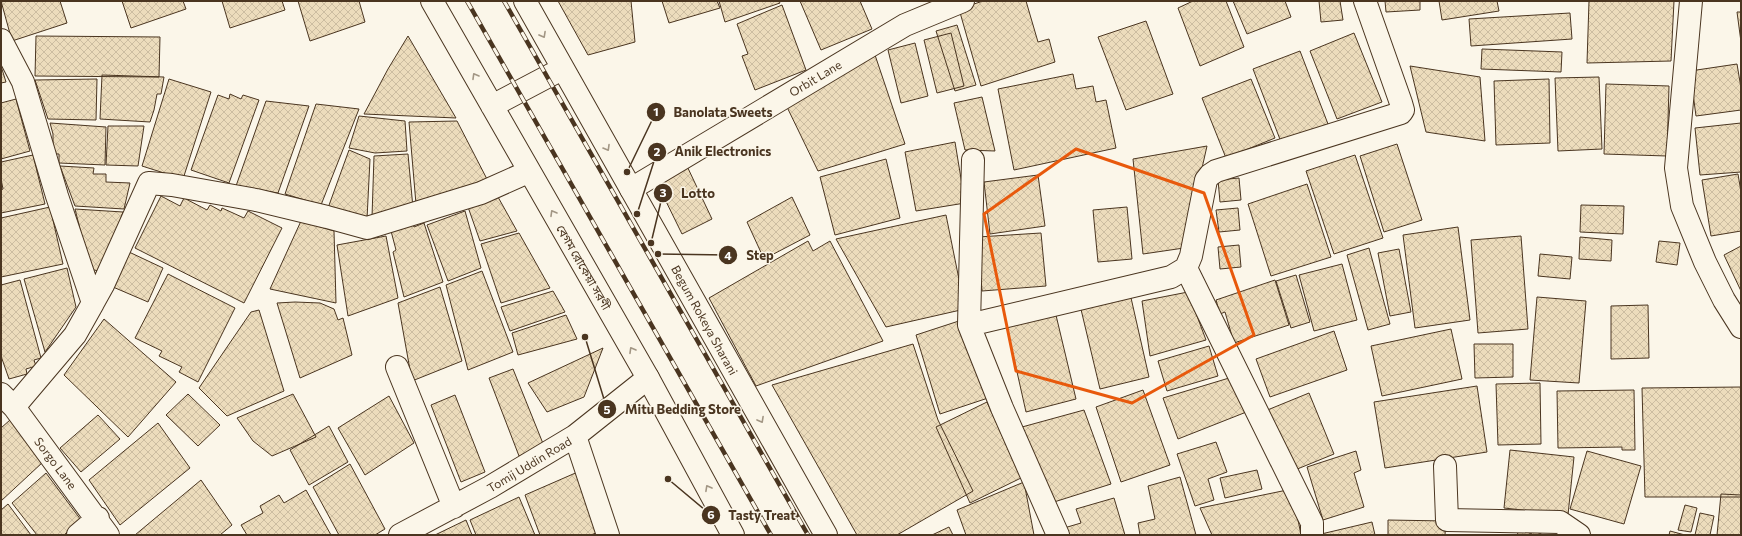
<svg xmlns="http://www.w3.org/2000/svg" width="1742" height="536" font-family="Commissioner,'Noto Sans Bengali',sans-serif">
  <defs>
    <pattern id="building-cross-hatch" width="8" height="8" patternUnits="userSpaceOnUse"><rect width="8" height="8" fill="#ecdcbc"/><path d="M0 0l8 8M0 8l8-8" fill="none" stroke="#ccbda1"/></pattern>
  </defs>
  <rect width="100%" height="100%" fill="#fbf6e9"/>
  <!-- building -->
  <path fill="url(#building-cross-hatch)" stroke="#4a3520" d="M1,1H60L67,23L12,41Z
    M122,1H183L186,9L131,28Z
    M222,1H282L285,10L230,28Z
    M298,1H359L365,22L310,41Z
    M558,1H631L635,42L588,55Z
    M662,1H717L720,8L669,23Z
    M719,1H779L780,3L725,22Z
    M800,1H860L872,29L821,50Z
    M983,1H1026L1038,42L1049,39L1055,62L981,86L959,9Z
    M1193,1H1226L1244,47L1200,66L1178,8Z
    M1233,1H1285L1291,17L1247,34Z
    M1319,1H1340L1343,20L1321,22Z
    M1385,1H1420V10L1386,12Z
    M1439,1H1497L1499,11L1442,20Z
    M1589,1H1674L1671,61L1587,63Z
    M782,5L806,70L755,90L742,56L748,54L737,24Z
    M1737,12H1741V42Z
    M1570,13L1572,39L1471,46L1469,19Z
    M1146,21L1173,94L1126,110L1098,37Z
    M957,25L976,85L955,91L936,31Z
    M951,33L964,86L937,93L924,40Z
    M1354,33L1382,102L1337,119L1310,51Z
    M36,36L160,37L159,77L35,76Z
    M408,36L456,118L364,114L388,69Z
    M915,43L928,96L901,103L888,50Z
    M1482,49L1562,52L1561,72L1481,69Z
    M1300,51L1328,124L1281,142L1253,69Z
    M874,52L905,144L818,171L786,105Z
    M1737,64L1741,88V110L1696,116L1690,71Z
    M1,66L6,82L1,83Z
    M1410,66L1480,77L1485,141L1426,132Z
    M1073,74L1076,89L1093,86L1096,102L1106,100L1116,148L1014,170L998,89Z
    M102,75L164,77L161,94H157L154,110L150,122L100,119Z
    M1599,77L1602,149L1558,151L1555,78Z
    M97,79L96,120L48,119L35,80Z
    M169,79L211,92L183,179L142,166Z
    M1251,79L1275,138L1226,158L1202,98Z
    M1549,79L1550,143L1496,145L1494,81Z
    M1606,84L1669,86L1667,156L1604,154Z
    M230,94L241,99L243,95L259,100L229,183L191,170L218,95L229,99Z
    M982,97L995,151L965,150L954,103Z
    M16,99L30,151L1,159V103Z
    M266,101L309,106L278,193L236,186Z
    M316,104L359,109L321,205L285,194Z
    M359,116L405,121L407,151L375,153L349,148Z
    M457,121L489,183L416,204L409,122Z
    M50,123L106,127L105,165L59,163V154H53V134Z
    M1741,123V172L1700,175L1695,128Z
    M108,126H144L138,166L106,165Z
    M955,142L965,203L916,211L905,152Z
    M1397,144L1422,220L1384,232L1360,156Z
    M1207,146L1184,248L1143,254L1133,159Z
    M349,150L370,159L367,219L328,208Z
    M408,154L413,208L372,217L374,156Z
    M33,155L45,204L1,213V190L3,189L1,179V162Z
    M1355,155L1383,238L1334,254L1306,171Z
    M886,159L900,218L835,235L820,177Z
    M686,164L712,219L682,234L656,181Z
    M60,166L94,168L93,174H106V182L130,183L124,209L75,206Z
    M1738,174L1741,192V231L1711,236L1702,180Z
    M1038,175L1045,226L990,234L984,182Z
    M1239,178L1241,200L1220,202L1218,180Z
    M1307,184L1331,257L1271,276L1248,204Z
    M161,196L180,206L184,198L207,210L210,205L221,211L222,208L244,218L248,211L282,228L244,303L135,248Z
    M498,197L517,231L480,241L468,207Z
    M792,197L810,235L764,259L747,222Z
    M1581,205L1624,206L1623,234L1580,232Z
    M50,207L63,264L1,277V218Z
    M1127,207L1132,259L1098,262L1093,210Z
    M1238,208L1240,230L1219,232L1216,210Z
    M75,209L123,212L103,272L90,269Z
    M465,211L481,268L448,281L427,225Z
    M946,215L965,309L886,327L836,239Z
    M301,221L334,231L336,303L270,289Z
    M412,222L414,227L424,223L443,282L404,297L393,252L396,250L391,231Z
    M1458,227L1470,320L1415,328L1403,235Z
    M519,233L550,288L501,303L481,244Z
    M1041,233L1046,286L982,291L978,237Z
    M386,236L398,298L348,316L337,245Z
    M1521,236L1528,329L1478,333L1471,240Z
    M1580,237L1612,240L1611,261L1579,259Z
    M808,241L813,251L830,241L883,341L756,386L709,298Z
    M1659,241L1680,243L1677,265L1656,262Z
    M1239,245L1241,267L1220,269L1218,247Z
    M1741,246V291L1724,255Z
    M1369,248L1390,324L1368,330L1347,255Z
    M1399,249L1411,312L1390,316L1378,253Z
    M129,252L163,268L148,302L113,287Z
    M1540,254L1572,257L1570,279L1538,276Z
    M1342,264L1357,320L1314,331L1299,275Z
    M67,268L76,307L45,352L24,279Z
    M482,271L513,352L468,370L446,285Z
    M168,274L235,308L198,382L179,372L182,367L159,356L162,351L135,338Z
    M1296,275L1310,322L1291,328L1276,281Z
    M20,280L41,358L34,360L36,366L26,369L27,374L9,379L1,356V285Z
    M1275,280L1289,325L1234,343L1225,312L1220,314L1216,300Z
    M440,287L462,361L412,381L398,303Z
    M1129,289L1149,377L1100,389L1079,301Z
    M553,291L565,312L510,331L501,307Z
    M1188,292L1206,340L1150,356L1142,301Z
    M1537,297L1586,301L1579,383L1530,380Z
    M295,302L320,303L334,309L338,320L343,318L352,355L300,378L277,303Z
    M1648,305L1649,358L1611,359V306Z
    M259,310L284,391L227,416L199,388L251,312Z
    M1055,311L1076,399L1026,412L1006,323Z
    M566,315L577,339L518,355L512,333Z
    M968,318L991,397L940,414L916,335Z
    M104,319L176,382L128,437L64,375Z
    M1451,329L1462,379L1382,396L1371,346Z
    M1334,331L1347,370L1270,397L1256,359Z
    M913,344L938,420L973,491L897,535H857L772,385Z
    M1474,344H1513V377L1475,378Z
    M1209,346L1218,376L1167,391L1158,361Z
    M603,348L584,397L547,412L528,383Z
    M513,369L544,446L519,456L489,378Z
    M1239,375L1254,409L1178,439L1163,398Z
    M1540,383L1541,444L1498,445L1496,384Z
    M1477,386L1487,452L1385,468L1374,402Z
    M1741,387V497H1645L1642,388Z
    M1143,390L1170,465L1121,482L1096,407Z
    M1634,390L1635,450H1622V447L1558,448L1557,391Z
    M1309,393L1334,454L1290,472L1265,411Z
    M188,394L220,425L198,446L166,415Z
    M293,394L316,437L272,456L253,441L237,418Z
    M455,395L485,472L461,482L431,405Z
    M389,396L414,443L365,475L338,428Z
    M987,402L1021,478L970,503L936,427Z
    M1084,410L1111,484L1054,502L1022,427Z
    M98,415L120,439L81,472L60,448Z
    M10,420L43,462L1,501V428Z
    M158,423L190,468L120,525L89,480Z
    M329,426L348,462L309,485L290,450Z
    M1216,442L1227,472L1208,479L1214,500L1195,506L1177,454Z
    M1510,450L1574,457L1568,515L1504,508Z
    M1356,451L1361,470L1354,473L1364,507L1323,520L1307,467Z
    M1587,451L1641,466L1624,524L1570,509Z
    M350,464L385,529L375,535H339L313,487Z
    M1257,470L1262,489L1225,498L1220,478Z
    M580,471L603,530L591,535H540L525,495Z
    M46,473L81,520L64,535H37L12,503Z
    M1180,477L1196,535H1140L1138,523L1155,519L1148,486Z
    M201,480L232,525L220,535H135Z
    M1024,482L1034,535H966L957,510Z
    M1292,489L1301,535H1212L1200,508Z
    M306,490L331,535H247L241,525L263,513L260,506L279,495L284,503Z
    M1721,494L1741,495V535H1717Z
    M519,497L535,535H476L470,520Z
    M1114,498L1125,535H1066L1064,528L1081,523L1076,509Z
    M8,504L31,535H1V510Z
    M1685,505L1697,508L1691,532L1678,530Z
    M1700,513L1714,516L1710,535H1695Z
    M466,520L472,535H435Z
    M1388,520L1446,521L1445,535H1388Z
    M1372,522L1375,535H1317Z
    M949,527L953,535H932Z
    M1520,528L1531,534L1533,530L1543,535H1517Z
    M1670,531L1685,535H1669Z"/>
  <g fill="none" stroke-linecap="round" stroke-linejoin="round">
    <defs>
      <path id="minor" d="M1691,1L1676,168L1682,206L1705,262L1724,300L1741,327
        M1,40L23,82L57,196L93,303L75,335L14,407
        M631,189L905,25L963,1
        M1186,268L1312,523V535
        M93,303L103,285L149,183L172,185L256,200L327,217L367,228L481,193L528,172
        M969,325L973,160
        M397,367L454,507
        M1,394L14,407L108,535
        M575,436L608,535
        M1445,466L1447,520L1560,522L1579,535
        M78,535L98,518
        M400,535L490,487L575,436L648,378
        M1058,535L1002,408L969,325L1171,277L1186,268L1191,256L1206,180L1210,175L1216,171L1401,113L1403,110L1401,103L1365,1"/>
      <path id="primary" d="M432,1L648,378L733,535
        M525,1L826,535
        M492,106L562,69"/>
    </defs>
    <!-- minor casing -->
    <use href="#minor" stroke="#4a3520" stroke-width="24"/>
    <!-- primary casing -->
    <use href="#primary" stroke="#4a3520" stroke-width="24"/>
    <!-- minor -->
    <use href="#minor" stroke="#fbf6e9" stroke-width="22"/>
    <!-- primary -->
    <use href="#primary" stroke="#fbf6e9" stroke-width="22"/>
    <defs>
      <path id="rail" d="M467,1L771,535
        M504,1L808,535"/>
    </defs>
    <!-- rail casing -->
    <use href="#rail" stroke="#4a3520" stroke-width="4.5"/>
    <!-- rail -->
    <use href="#rail" stroke="#fbf6e9" stroke-width="3" stroke-dasharray="9" stroke-linecap="butt"/>
  </g>
  <!-- one-way arrows -->
  <defs><path id="oneway-chevron" d="M-2-3.5L2.5 0L-2 3.5" fill="none" stroke-width="1.6" stroke-linecap="round" stroke-linejoin="round"/></defs>
  <g stroke="#a29684">
    <use href="#oneway-chevron" transform="translate(543 35) rotate(61)"/>
    <use href="#oneway-chevron" transform="translate(475 76) rotate(-120)"/>
    <use href="#oneway-chevron" transform="translate(607 148) rotate(60)"/>
    <use href="#oneway-chevron" transform="translate(553 213) rotate(-120)"/>
    <use href="#oneway-chevron" transform="translate(632 350) rotate(-120)"/>
    <use href="#oneway-chevron" transform="translate(761 420) rotate(61)"/>
    <use href="#oneway-chevron" transform="translate(708 488) rotate(-119)"/>
  </g>
  <!-- marked area -->
  <path fill="none" stroke="#e8590c" stroke-width="3" stroke-linejoin="round" d="M1076,149L1204,193L1254,335L1132,403L1016,371L984,214Z"/>
  <g text-anchor="middle" dominant-baseline="central" stroke-width="3" stroke-linejoin="round" paint-order="stroke">
    <!-- street labels -->
    <g font-size="12" fill="#4a3520" stroke="#fbf6e9">
      <text transform="translate(815 78) rotate(-31)">Orbit Lane</text>
      <text transform="translate(584 267) rotate(60)">বেগম রোকেয়া সরণী</text>
      <text transform="translate(705 320) rotate(61)">Begum Rokeya Sharani</text>
      <text transform="translate(56 463) rotate(53)">Sorgo Lane</text>
      <text transform="translate(529 464) rotate(-31)">Tomij Uddin Road</text>
    </g>
  </g>
  <!-- callouts -->
  <path fill="none" stroke="#4a3520" stroke-width="1.5" d="M627 172L656 112M637 214L657 152M651 243L663 193M658 254L728 255M585 337L607 409M668 479L711 515"/>
  <g fill="#4a3520" stroke="#fbf6e9" stroke-width="1.5">
    <circle cx="627" cy="172" r="4"/>
    <circle cx="637" cy="214" r="4"/>
    <circle cx="651" cy="243" r="4"/>
    <circle cx="658" cy="254" r="4"/>
    <circle cx="585" cy="337" r="4"/>
    <circle cx="668" cy="479" r="4"/>
    <circle cx="656" cy="112" r="10"/>
    <circle cx="657" cy="152" r="10"/>
    <circle cx="663" cy="193" r="10"/>
    <circle cx="728" cy="255" r="10"/>
    <circle cx="607" cy="409" r="10"/>
    <circle cx="711" cy="515" r="10"/>
  </g>
  <g font-size="12" text-anchor="middle" font-weight="bold" fill="#fff">
    <text x="656" y="116">1</text>
    <text x="657" y="156">2</text>
    <text x="663" y="197">3</text>
    <text x="728" y="260">4</text>
    <text x="607" y="414">5</text>
    <text x="711" y="519">6</text>
  </g>
  <g font-size="13" text-anchor="middle" font-weight="bold" fill="#4a3520" stroke="#fbf6e9" stroke-width="3" stroke-linejoin="round" paint-order="stroke">
    <text x="723" y="117">Banolata Sweets</text>
    <text x="723" y="156">Anik Electronics</text>
    <text x="698" y="198">Lotto</text>
    <text x="760" y="260">Step</text>
    <text x="683" y="414">Mitu Bedding Store</text>
    <text x="762" y="520">Tasty Treat</text>
  </g>
  <!-- border -->
  <rect width="1742" height="536" fill="none" stroke="#4a3520" stroke-width="4"/>
</svg>
